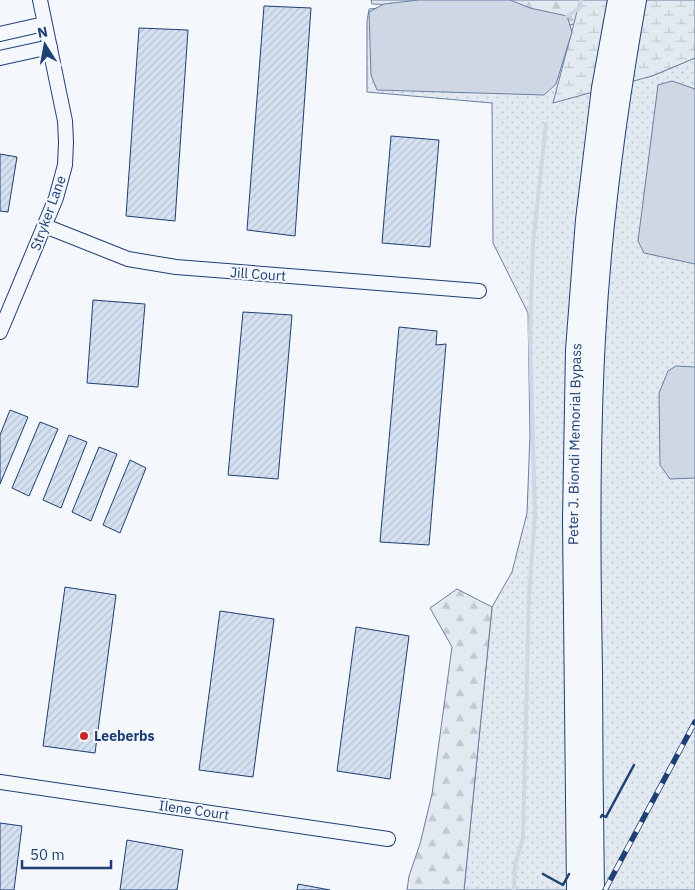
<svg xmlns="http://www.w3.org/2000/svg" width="695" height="890" font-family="'IBM Plex Sans',sans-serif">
  <defs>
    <pattern id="grass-dots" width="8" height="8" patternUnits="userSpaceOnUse" patternTransform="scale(1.25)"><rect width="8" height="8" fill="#e3e9f0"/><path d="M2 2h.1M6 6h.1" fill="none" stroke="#c2c9d1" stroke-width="1.8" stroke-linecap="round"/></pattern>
    <pattern id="forest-firs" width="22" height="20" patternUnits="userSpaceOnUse" patternTransform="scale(1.25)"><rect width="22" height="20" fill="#e3e9f0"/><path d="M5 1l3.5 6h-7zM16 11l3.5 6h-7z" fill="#c2c9d1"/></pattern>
    <pattern id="wetland-marsh" width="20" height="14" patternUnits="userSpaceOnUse" patternTransform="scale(1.25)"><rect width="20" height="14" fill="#e3e9f0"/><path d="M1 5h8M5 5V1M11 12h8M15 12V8" fill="none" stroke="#c2c9d1"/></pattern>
    <pattern id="building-hatch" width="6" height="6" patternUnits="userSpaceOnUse" patternTransform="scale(1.25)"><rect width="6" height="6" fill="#d5e0f0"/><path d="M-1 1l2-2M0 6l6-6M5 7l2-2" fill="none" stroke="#b6c1d1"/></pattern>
  </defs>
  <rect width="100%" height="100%" fill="#f4f7fb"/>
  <!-- grass -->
  <path fill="url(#grass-dots)" stroke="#687fa3" d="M432,3L554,23L652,76L695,58V890H464L492,607L512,572L527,513L530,435L528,313L493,243L492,103L367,92V21L369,9Z"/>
  <!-- forest -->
  <path fill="url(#forest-firs)" stroke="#687fa3" d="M371,0H592L587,20L553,30L511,9L372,4Z
    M457,589L492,607L464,890H407L409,876L420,844L432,794L452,647L430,608Z"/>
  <!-- wetland -->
  <path fill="url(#wetland-marsh)" stroke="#687fa3" d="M580,0H695V58L652,76L553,103Z"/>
  <!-- water -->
  <path fill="#cfd7e4" stroke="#687fa3" d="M419,0H510L530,8L567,16L572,32L556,84L544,95L377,90L371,75L369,12L384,4Z
    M672,81L695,89V264L644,253L638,241L658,85Z
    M676,366L695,367V478L670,479L660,465L659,393L668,371Z"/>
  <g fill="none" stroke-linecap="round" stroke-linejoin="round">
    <!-- stream -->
    <path stroke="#cfd7e4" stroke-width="4" d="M567,16L580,8L581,0
      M514,890L515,864L523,838L529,594L535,515L530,334L533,244L546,124"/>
  </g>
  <!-- building -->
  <path fill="url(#building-hatch)" stroke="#1d3f73" d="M264,6L311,8L295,236L247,230Z
    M139,28L188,30L175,221L126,216Z
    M391,136L439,140L430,247L382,243Z
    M0,154L17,157L8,212L0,211Z
    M93,300L145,304L138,387L87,383Z
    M243,312L292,315L278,479L228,475Z
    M399,327L437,331L436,345L446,344L429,545L380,542Z
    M10,410L28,417L0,484V435Z
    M40,422L58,429L29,496L12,488Z
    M69,435L87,442L61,508L43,500Z
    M99,447L117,454L91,521L72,512Z
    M130,460L146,468L120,533L103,525Z
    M65,587L116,595L95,753L43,746Z
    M220,611L274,619L253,777L199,770Z
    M356,627L409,636L390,779L337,771Z
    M0,823L22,826L14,890H0Z
    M127,840L183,850L177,890H120Z
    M298,884L330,890H297Z"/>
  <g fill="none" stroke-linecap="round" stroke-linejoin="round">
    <defs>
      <path id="minor" d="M0,34L44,24
        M0,58L50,47
        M45,226L128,259L176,267L479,291
        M0,332L56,198L65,165L66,142L65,121L40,0
        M0,782L388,839"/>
      <g id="highway">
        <path id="s1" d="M577,890L573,521L576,350L586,220L602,88L618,0"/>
        <path d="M594,890C593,817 592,743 592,670C590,560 589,449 595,338C601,225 616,112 636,0"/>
      </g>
    </defs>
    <!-- minor casing -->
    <use href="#minor" stroke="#1d3f73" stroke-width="16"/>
    <!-- highway casing -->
    <use href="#highway" stroke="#1d3f73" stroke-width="22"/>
    <!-- minor -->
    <use href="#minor" stroke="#f4f7fb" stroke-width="14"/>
    <!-- highway -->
    <use href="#highway" stroke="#f4f7fb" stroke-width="20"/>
    <defs>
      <path id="rail" d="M605,890L695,722"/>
    </defs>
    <!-- rail casing -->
    <use href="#rail" stroke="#1d3f73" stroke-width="5.5"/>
    <!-- rail -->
    <use href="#rail" stroke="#f4f7fb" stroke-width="4" stroke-dasharray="11" stroke-linecap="butt"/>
    <!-- wall -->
    <path stroke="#1d3f73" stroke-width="2.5" d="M601,817L602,815L606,817L634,765
      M543,874L563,885L569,874"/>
  </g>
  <!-- markers -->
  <circle fill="#c62828" stroke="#f4f7fb" stroke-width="2" cx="84" cy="736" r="5"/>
  <g text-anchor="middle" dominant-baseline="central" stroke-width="4" stroke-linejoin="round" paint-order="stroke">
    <!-- street labels -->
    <g font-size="14" fill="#1d3f73" stroke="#f4f7fb">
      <text transform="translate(48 213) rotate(-70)">Stryker Lane</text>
      <text transform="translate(258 274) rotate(4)">Jill Court</text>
      <text stroke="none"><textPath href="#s1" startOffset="446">Peter J. Biondi Memorial Bypass</textPath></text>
      <text transform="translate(194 810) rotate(8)">Ilene Court</text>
    </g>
    <!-- poi labels -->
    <g font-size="14" font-weight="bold" fill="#1d3f73" stroke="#f4f7fb" text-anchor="start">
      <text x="94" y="736">Leeberbs</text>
    </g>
  </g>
  <!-- north arrow -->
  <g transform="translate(45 45) rotate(349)" stroke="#f4f7fb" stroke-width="4" paint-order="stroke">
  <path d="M0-4L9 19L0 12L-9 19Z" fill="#1d3f73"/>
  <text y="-8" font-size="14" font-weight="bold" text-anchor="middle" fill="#1d3f73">N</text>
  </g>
  <!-- scale -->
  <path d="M22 860v8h89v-8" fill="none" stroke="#1d3f73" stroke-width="2.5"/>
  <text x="30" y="860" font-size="15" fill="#1d3f73" stroke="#f4f7fb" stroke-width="4" paint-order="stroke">50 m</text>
</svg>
